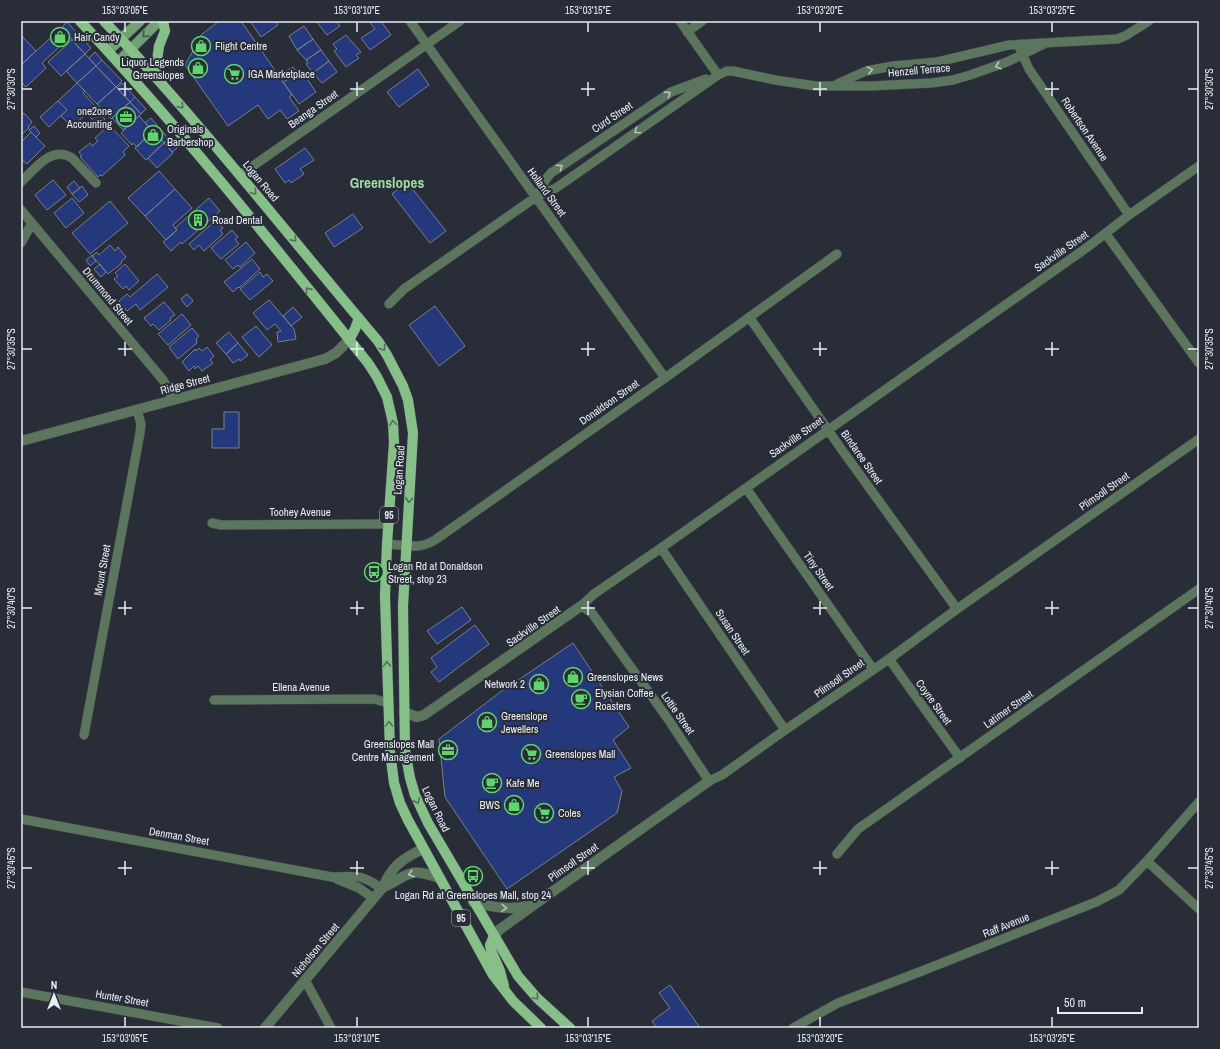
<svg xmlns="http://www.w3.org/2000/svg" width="1220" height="1049" font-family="'Archivo Narrow',sans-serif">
  <rect width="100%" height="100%" fill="#282d38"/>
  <!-- building -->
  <path fill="#24387b" stroke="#797f8c" d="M219,21H241L292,95L289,97L299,111L287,119L280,110L268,119L258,105L228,126L185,65L197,44L202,39L201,35Z
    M250,21H275L278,25L261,37Z
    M316,21H336L340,26L327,35Z
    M373,21H381L391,35L370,50L361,38L375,29L370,23Z
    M67,22L78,34L72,40L61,28Z
    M304,26L313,39L297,50L289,36Z
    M61,28L70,37L42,63L46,68L26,87L21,82V65Z
    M78,34L91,48L85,54L72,40Z
    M21,35L36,51L21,65Z
    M346,35L361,52L356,55L359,58L346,67L334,51L337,49L333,44Z
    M313,39L321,50L306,60L297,50Z
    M72,40L85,54L61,76L48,62Z
    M321,50L329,61L313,73L306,64L308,63L306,60Z
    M95,52L102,60L96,66L89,58Z
    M85,54L96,66L77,83L66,71Z
    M102,60L122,81L116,87L96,66Z
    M329,61L337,72L322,83L313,73Z
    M96,66L116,87L97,104L77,83Z
    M293,67L297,73L301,70L316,92L299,104L283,82L287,80L283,73Z
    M418,69L429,85L399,107L387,92Z
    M77,83L85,91L83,93L95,106L72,127L61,116L67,110L58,101Z
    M122,83L135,97L130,102L117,88Z
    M116,87L130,102L111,119L97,104Z
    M135,97L146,109L141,114L130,102Z
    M58,101L67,110L49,127L40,117Z
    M130,102L141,114L123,130L112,118Z
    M96,109L105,119L98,125L89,116Z
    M24,113L32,122L28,127L29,128L21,135V116Z
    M139,116L153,131L137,147L133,143L132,145L121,133Z
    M151,118L157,125L152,130L145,123Z
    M109,125L129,146L123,152L125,155L102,176L100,175L98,177L80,157L82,156L79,152L90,143L92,146L98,141L95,138Z
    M34,126L40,133L36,137L29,130Z
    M158,127L169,139L164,143L153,131Z
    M153,131L164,143L146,160L135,148Z
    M31,132L45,146L27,164L21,159V142Z
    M169,139L177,148L172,152L164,143Z
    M164,143L173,153L157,168L148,158Z
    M305,148L314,160L300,169L304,174L291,183L289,180L285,183L275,169Z
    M159,171L175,189L145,216L128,198Z
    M53,180L66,195L47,210L35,195Z
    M74,181L80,188L72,194L67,187Z
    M407,182L446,231L430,243L392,194Z
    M82,186L88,195L79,202L72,194Z
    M175,189L192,208L173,225L177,230L166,240L145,216Z
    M72,198L84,213L66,228L54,213Z
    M209,198L220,211L182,244L181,242L171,251L163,242L177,230L175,228Z
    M110,201L128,223L90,254L72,233Z
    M353,214L363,228L334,247L325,233Z
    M216,220L223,228L220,230L223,234L204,251L199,245L194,250L189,244Z
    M232,230L238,237L235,239L239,244L221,259L211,248Z
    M246,242L255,253L240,267L238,265L233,269L225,260Z
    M110,245L115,251L118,247L126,257L121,262L122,263L108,274L92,256L97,252L99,255Z
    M92,255L96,261L90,266L86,260Z
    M252,259L260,269L239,288L238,287L233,292L224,282Z
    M100,264L106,272L101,277L94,269Z
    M125,264L139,281L129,290L126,286L123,289L114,279L118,276L115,273Z
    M260,272L263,277L267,274L273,281L250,300L240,289Z
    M157,274L168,287L140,310L136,304L127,311L119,301L127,294L130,297Z
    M187,294L193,301L187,307L181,299Z
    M269,300L294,329L296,339L278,342L277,332L281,331L275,324L267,330L253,313Z
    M164,302L175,315L170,318L171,320L159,330L153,324L151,326L144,318Z
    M435,306L465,346L439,366L409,325Z
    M293,307L302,317L291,326L283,316Z
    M182,314L191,325L168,345L158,334Z
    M256,326L272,345L259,357L242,337Z
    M192,328L199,336L196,339L197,343L178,359L169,347Z
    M229,332L238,343L226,354L216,343Z
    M238,343L248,355L240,361L239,359L233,363L226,354Z
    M207,347L214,356L210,360L213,363L202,371L198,366L195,369L194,366L189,371L182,362L195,349L196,351L199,348L202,351Z
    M224,412H239V448H212V429H224Z
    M462,607L471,620L437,644L427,631Z
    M475,625L489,644L439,682L431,672L437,667L431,658Z
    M573,643L629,727L613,740L631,768L614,777L622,791L617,813L507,889L445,797L439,739L499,693Z
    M670,985L700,1028H657L652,1021L670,1008L659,993Z"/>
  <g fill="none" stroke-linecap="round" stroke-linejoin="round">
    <defs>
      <path id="minor" d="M410,21L665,378
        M680,21L718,75L727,71H733L775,80L816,86H870L931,83L953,80L970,75L1007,62L1046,43
        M687,32L702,21
        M1020,49L1029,69L1129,215
        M837,84L866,71L893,66L937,62L1009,45L1117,39L1125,36L1149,21
        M1199,166L1129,215L1089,246L661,548L594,594L581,606L592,613L597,620L668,719L709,781L722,775L785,730L889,659L957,609L1199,439
        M240,175L460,21
        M21,182C35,169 51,145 72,158L96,183
        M536,197L546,179L551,173L671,92L706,79
        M21,210L163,380L169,390L172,400
        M1106,234L1199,363
        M21,243L32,223
        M389,304L404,289L536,197L556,188L718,75
        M749,317L842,450L957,609
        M746,488L873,669
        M212,523L221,525L389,524
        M387,544C405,545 419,550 435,540L665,378L837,254
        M661,548L785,730
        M889,659L960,758
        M214,700L374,699L388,703
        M84,735L140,433L141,424L137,410
        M21,819L332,877C356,876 362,874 382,889
        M837,854L858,829L1199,589
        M1147,861L1199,909
        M337,879L359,888L373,898
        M305,980L331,1028
        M21,992L218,1028
        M793,1028L838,1003L922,971L1096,902L1119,890L1147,861L1199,802"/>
      <path id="tertiary" d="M21,441L325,359L336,353L349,340
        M404,712L417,717L424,715L581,606
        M383,887C396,883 407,870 421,873C428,874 434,876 440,878
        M473,902C493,908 510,910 529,906
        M494,936L499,930L535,904L709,781
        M265,1028L383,887C392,866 403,858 423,849"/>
      <path id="secondary" d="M108,51L140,21
        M118,62L159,21"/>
      <path id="primary" d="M80,21C182,130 275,247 368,363L377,377L387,397L393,423L394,442L387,544L385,596L390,751L394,783L400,803L408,820L493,975L513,1001L541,1028
        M104,21C201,123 287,234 378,341L387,355L403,386L408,400L413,433L403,606L405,750L410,778L415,795L428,823L518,976L537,998L570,1028
        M155,77L159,46L165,31L163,21
        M349,340L355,329L359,318
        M494,936L490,945L491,950L500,971L504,986"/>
    </defs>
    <!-- minor casing -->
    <use href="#minor" stroke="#434852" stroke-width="10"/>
    <!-- tertiary casing -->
    <use href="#tertiary" stroke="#434852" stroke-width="11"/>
    <!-- secondary casing -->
    <use href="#secondary" stroke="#434852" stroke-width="11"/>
    <!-- primary casing -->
    <use href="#primary" stroke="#434852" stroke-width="11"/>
    <!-- minor -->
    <use href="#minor" stroke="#5b765c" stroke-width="9"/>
    <!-- tertiary -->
    <use href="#tertiary" stroke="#5b765c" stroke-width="10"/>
    <!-- secondary -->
    <use href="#secondary" stroke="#73a075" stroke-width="10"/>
    <!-- primary -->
    <use href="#primary" stroke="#86c088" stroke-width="10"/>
  </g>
  <!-- one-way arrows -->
  <defs><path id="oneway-chevron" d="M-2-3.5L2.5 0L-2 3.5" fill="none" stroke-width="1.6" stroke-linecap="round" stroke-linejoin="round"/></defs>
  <use stroke="#42554d" href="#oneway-chevron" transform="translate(145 35) rotate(134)"/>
  <g stroke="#b7c3be">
    <use href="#oneway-chevron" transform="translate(998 66) rotate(161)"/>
    <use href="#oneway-chevron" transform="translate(870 70) rotate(-11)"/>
    <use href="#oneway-chevron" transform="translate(668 94) rotate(-33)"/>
    <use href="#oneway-chevron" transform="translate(637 131) rotate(145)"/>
    <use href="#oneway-chevron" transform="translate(560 167) rotate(-34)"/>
    <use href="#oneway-chevron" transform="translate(411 874) rotate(163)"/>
    <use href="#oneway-chevron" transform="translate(504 908) rotate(4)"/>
  </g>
  <g stroke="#526f5c">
    <use href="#oneway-chevron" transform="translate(181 106) rotate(49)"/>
    <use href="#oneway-chevron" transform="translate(254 192) rotate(50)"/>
    <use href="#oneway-chevron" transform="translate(294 239) rotate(50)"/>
    <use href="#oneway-chevron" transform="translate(308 290) rotate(-129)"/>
    <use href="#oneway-chevron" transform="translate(383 348) rotate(54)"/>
    <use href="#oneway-chevron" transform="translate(393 423) rotate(-98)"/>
    <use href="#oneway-chevron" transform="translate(409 500) rotate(94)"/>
    <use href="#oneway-chevron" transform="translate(387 664) rotate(-92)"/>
    <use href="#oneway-chevron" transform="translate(389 724) rotate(-92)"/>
    <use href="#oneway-chevron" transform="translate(417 801) rotate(67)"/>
    <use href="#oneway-chevron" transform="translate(536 997) rotate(46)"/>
  </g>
  <!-- ticks -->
  <path fill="none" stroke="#e9ecf3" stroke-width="1.5" d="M125,22V32M357,22V32M588,22V32M820,22V32M1052,22V32M125,82V96M357,82V96M588,82V96M820,82V96M1052,82V96M22,89H32M118,89H132M350,89H364M581,89H595M813,89H827M1045,89H1059M1188,89H1198M125,342V356M357,342V356M588,342V356M820,342V356M1052,342V356M22,349H32M118,349H132M350,349H364M581,349H595M813,349H827M1045,349H1059M1188,349H1198M125,601V615M357,601V615M588,601V615M820,601V615M1052,601V615M22,608H32M118,608H132M350,608H364M581,608H595M813,608H827M1045,608H1059M1188,608H1198M125,861V875M357,861V875M588,861V875M820,861V875M1052,861V875M22,868H32M118,868H132M350,868H364M581,868H595M813,868H827M1045,868H1059M1188,868H1198M125,1017V1027M357,1017V1027M588,1017V1027M820,1017V1027M1052,1017V1027"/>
  <!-- icons -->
  <defs>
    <symbol id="shop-ring" viewBox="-11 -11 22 22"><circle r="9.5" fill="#282d38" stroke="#5fd56b" stroke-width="1.5"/><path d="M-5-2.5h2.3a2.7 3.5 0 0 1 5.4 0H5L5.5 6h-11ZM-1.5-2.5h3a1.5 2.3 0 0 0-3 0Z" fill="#5fd56b"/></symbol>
    <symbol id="supermarket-ring" viewBox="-11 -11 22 22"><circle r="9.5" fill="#282d38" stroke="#5fd56b" stroke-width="1.5"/><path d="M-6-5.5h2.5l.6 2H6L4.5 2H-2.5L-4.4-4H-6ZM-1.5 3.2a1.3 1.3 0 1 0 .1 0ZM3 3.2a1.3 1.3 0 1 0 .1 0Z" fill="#5fd56b"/></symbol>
    <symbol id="office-ring" viewBox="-11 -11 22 22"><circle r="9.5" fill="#282d38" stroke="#5fd56b" stroke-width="1.5"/><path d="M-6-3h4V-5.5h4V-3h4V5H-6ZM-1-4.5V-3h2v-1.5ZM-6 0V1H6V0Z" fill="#5fd56b"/></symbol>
    <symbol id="building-ring" viewBox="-11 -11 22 22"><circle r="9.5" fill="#282d38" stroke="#5fd56b" stroke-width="1.5"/><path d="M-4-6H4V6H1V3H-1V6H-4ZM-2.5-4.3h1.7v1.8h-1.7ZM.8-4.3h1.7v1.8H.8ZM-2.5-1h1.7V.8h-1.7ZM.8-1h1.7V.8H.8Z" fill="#5fd56b"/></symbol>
    <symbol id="bus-ring" viewBox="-11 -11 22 22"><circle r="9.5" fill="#282d38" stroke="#5fd56b" stroke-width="1.5"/><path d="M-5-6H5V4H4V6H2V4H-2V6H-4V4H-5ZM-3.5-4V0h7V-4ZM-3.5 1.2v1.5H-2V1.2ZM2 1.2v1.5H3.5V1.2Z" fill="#5fd56b"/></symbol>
    <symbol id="cafe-ring" viewBox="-11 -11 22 22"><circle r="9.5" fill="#282d38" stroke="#5fd56b" stroke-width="1.5"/><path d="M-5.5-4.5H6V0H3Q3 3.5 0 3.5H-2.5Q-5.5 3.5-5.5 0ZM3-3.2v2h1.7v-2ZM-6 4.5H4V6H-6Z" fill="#5fd56b"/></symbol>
  </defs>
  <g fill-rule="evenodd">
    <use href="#shop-ring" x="49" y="26" width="22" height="22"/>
    <use href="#shop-ring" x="190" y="35" width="22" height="22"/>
    <use href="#shop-ring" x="187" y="57" width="22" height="22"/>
    <use href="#supermarket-ring" x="223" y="63" width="22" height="22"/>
    <use href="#office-ring" x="115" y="106" width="22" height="22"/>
    <use href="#shop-ring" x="142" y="124" width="22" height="22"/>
    <use href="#building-ring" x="187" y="209" width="22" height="22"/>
    <use href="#bus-ring" x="363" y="561" width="22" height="22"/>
    <use href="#shop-ring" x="562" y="666" width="22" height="22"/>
    <use href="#shop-ring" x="528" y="673" width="22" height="22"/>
    <use href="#cafe-ring" x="570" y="688" width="22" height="22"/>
    <use href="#shop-ring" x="476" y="711" width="22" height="22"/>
    <use href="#office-ring" x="437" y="739" width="22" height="22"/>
    <use href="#supermarket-ring" x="520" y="743" width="22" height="22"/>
    <use href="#cafe-ring" x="481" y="772" width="22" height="22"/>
    <use href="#shop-ring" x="503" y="794" width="22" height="22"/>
    <use href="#supermarket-ring" x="533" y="802" width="22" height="22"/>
    <use href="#bus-ring" x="462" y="865" width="22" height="22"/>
  </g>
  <g text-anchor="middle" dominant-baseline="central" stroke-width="4" stroke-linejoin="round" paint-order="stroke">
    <!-- shield labels -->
    <g fill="#282d38" stroke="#afb3bb" stroke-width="1">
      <rect x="380" y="507" width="18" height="16" rx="3"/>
      <rect x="452" y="910" width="18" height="16" rx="3"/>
    </g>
    <g font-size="10" font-weight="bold" fill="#e9ecf3">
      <text x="389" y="515">95</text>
      <text x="461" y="918">95</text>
    </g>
    <!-- poi labels -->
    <g font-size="11" fill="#e9ecf3" stroke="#282d38" text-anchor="start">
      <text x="74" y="37">Hair Candy</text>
      <text x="215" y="46">Flight Centre</text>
      <text x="184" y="62" text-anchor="end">Liquor Legends<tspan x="184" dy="13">Greenslopes</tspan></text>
      <text x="248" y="74">IGA Marketplace</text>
      <text x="112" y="111" text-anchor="end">one2one<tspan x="112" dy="13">Accounting</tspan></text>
      <text x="167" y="129">Originals<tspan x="167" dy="13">Barbershop</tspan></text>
      <text x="212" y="220">Road Dental</text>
      <text x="388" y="566">Logan Rd at Donaldson<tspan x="388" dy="13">Street, stop 23</tspan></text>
      <text x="587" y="677">Greenslopes News</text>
      <text x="525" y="684" text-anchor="end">Network 2</text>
      <text x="595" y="693">Elysian Coffee<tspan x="595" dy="13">Roasters</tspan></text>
      <text x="501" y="716">Greenslope<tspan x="501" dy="13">Jewellers</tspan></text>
      <text x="434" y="744" text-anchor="end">Greenslopes Mall<tspan x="434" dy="13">Centre Management</tspan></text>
      <text x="545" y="754">Greenslopes Mall</text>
      <text x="506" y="783">Kafe Me</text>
      <text x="500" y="805" text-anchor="end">BWS</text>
      <text x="558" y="813">Coles</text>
      <text x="473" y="895" text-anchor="middle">Logan Rd at Greenslopes Mall, stop 24</text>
    </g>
    <!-- street labels -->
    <g font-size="11" fill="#e9ecf3" stroke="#282d38">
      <text transform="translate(919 70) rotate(-5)">Henzell Terrace</text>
      <text transform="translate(313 109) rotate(-35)">Beanga Street</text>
      <text transform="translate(612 117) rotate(-34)">Curd Street</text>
      <text transform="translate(1085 129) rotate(56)">Robertson Avenue</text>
      <text transform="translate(261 181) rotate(50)">Logan Road</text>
      <text transform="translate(547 192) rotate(54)">Holland Street</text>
      <text transform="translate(1061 251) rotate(-35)">Sackville Street</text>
      <text transform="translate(108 296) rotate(50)">Drummond Street</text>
      <text transform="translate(185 384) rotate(-15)">Ridge Street</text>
      <text transform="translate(609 402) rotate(-35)">Donaldson Street</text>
      <text transform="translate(796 437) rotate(-35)">Sackville Street</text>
      <text transform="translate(862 457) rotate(55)">Bindaree Street</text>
      <text transform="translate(399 470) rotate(-86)">Logan Road</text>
      <text transform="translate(1104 491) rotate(-35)">Plimsoll Street</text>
      <text x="300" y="512">Toohey Avenue</text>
      <text transform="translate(102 570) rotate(-80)">Mount Street</text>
      <text transform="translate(819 571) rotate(55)">Tiny Street</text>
      <text transform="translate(533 626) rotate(-35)">Sackville Street</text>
      <text transform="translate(733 632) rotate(56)">Susan Street</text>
      <text transform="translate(839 678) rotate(-35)">Plimsoll Street</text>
      <text x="301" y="687">Ellena Avenue</text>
      <text transform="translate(934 702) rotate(54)">Coyne Street</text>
      <text transform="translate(1008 709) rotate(-35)">Latimer Street</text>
      <text transform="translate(678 713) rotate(55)">Lottie Street</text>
      <text transform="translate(436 809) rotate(64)">Logan Road</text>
      <text transform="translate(179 836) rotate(10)">Denman Street</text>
      <text transform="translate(573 862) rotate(-35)">Plimsoll Street</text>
      <text transform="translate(1006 925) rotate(-22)">Raff Avenue</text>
      <text transform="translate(315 950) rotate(-50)">Nicholson Street</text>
      <text transform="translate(122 998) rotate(10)">Hunter Street</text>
    </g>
    <!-- district labels -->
    <g font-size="15" font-weight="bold" fill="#9fdba2" stroke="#282d38">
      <text x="387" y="182">Greenslopes</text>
    </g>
  </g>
  <!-- border -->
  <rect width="1220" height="1049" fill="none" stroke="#282d38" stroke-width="44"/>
  <!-- north arrow -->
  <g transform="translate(54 995)" stroke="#282d38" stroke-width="3" paint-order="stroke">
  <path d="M0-3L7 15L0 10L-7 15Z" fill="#e9ecf3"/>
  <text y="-6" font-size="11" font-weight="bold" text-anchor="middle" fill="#e9ecf3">N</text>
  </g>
  <!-- scale -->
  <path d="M1058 1007v6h84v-6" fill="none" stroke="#e9ecf3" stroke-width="2"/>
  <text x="1064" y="1007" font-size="12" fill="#e9ecf3" stroke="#282d38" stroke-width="3" paint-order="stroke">50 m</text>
  <rect x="22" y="22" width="1176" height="1005" fill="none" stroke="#e9ecf3" stroke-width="1.5"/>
  <g font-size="10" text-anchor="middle" fill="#e9ecf3">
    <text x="125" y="14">153°03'05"E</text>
    <text x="357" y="14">153°03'10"E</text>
    <text x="588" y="14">153°03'15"E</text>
    <text x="820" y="14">153°03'20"E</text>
    <text x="1052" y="14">153°03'25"E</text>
    <text transform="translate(11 89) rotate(-90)" y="4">27°30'30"S</text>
    <text transform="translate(1209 89) rotate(-90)" y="4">27°30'30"S</text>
    <text transform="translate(11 349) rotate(-90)" y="4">27°30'35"S</text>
    <text transform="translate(1209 349) rotate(-90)" y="4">27°30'35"S</text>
    <text transform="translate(11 608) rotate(-90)" y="4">27°30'40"S</text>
    <text transform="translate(1209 608) rotate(-90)" y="4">27°30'40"S</text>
    <text transform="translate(11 868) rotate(-90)" y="4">27°30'45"S</text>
    <text transform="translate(1209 868) rotate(-90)" y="4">27°30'45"S</text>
    <text x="125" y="1042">153°03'05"E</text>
    <text x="357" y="1042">153°03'10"E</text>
    <text x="588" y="1042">153°03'15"E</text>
    <text x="820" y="1042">153°03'20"E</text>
    <text x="1052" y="1042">153°03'25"E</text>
  </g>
</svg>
